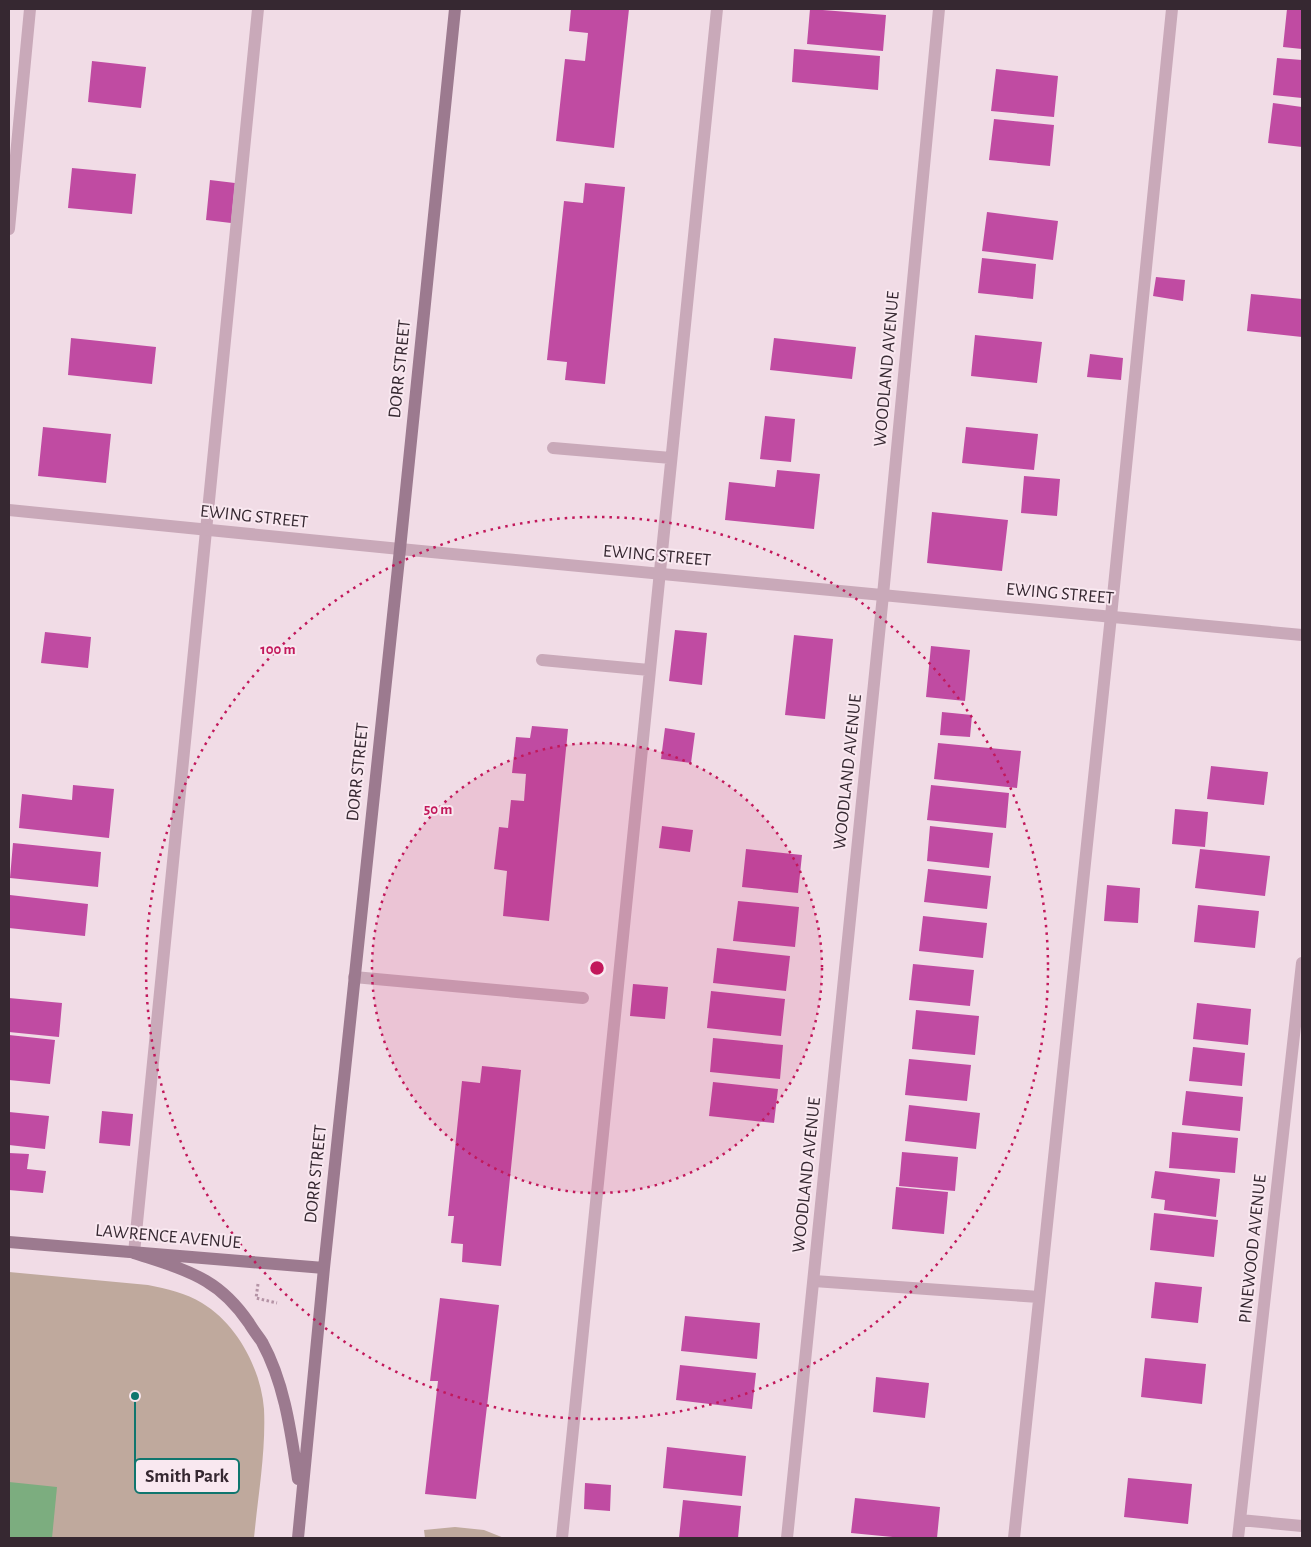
<svg xmlns="http://www.w3.org/2000/svg" width="1311" height="1547" font-family="'Alegreya Sans',sans-serif">
  <rect width="100%" height="100%" fill="#f1dce6"/>
  <!-- green -->
  <path fill="#bfa99d" d="M9,1272L148,1285C167,1289 186,1293 202,1303C237,1324 261,1369 264,1409C266,1451 258,1496 254,1538H9Z
    M455,1527L484,1530L504,1538H425L424,1530Z"/>
  <!-- water -->
  <path fill="#7cad7f" d="M9,1482L57,1487L52,1538H9Z"/>
  <!-- building -->
  <path fill="#c04ba2" d="M571,9H629L614,148L556,141L565,59L585,61L588,33L569,31Z
    M810,9L886,15L883,51L807,44Z
    M1287,9H1302V49L1283,47Z
    M794,49L880,56L878,90L792,82Z
    M1277,58L1302,60V98L1273,95Z
    M92,61L146,67L141,108L88,102Z
    M996,69L1058,76L1054,117L991,111Z
    M1273,103L1302,107V147L1268,143Z
    M994,119L1054,125L1050,166L989,160Z
    M72,168L136,174L132,214L68,208Z
    M210,180L235,183L231,223L206,220Z
    M585,183L625,187L605,384L565,380L567,362L547,360L564,201L583,203Z
    M987,212L1058,221L1053,260L982,251Z
    M982,258L1036,264L1033,299L978,293Z
    M1156,277L1185,280L1183,301L1153,296Z
    M1251,294L1302,299V337L1247,331Z
    M975,335L1042,342L1037,383L971,376Z
    M71,338L156,347L152,384L68,375Z
    M774,338L856,347L852,379L770,370Z
    M1090,354L1123,358L1121,380L1087,377Z
    M765,416L795,419L791,462L760,459Z
    M43,427L111,434L106,483L38,476Z
    M966,427L1038,434L1034,470L962,463Z
    M777,470L820,474L814,529L725,520L729,482L775,487Z
    M1024,476L1060,479L1057,516L1021,513Z
    M932,512L1008,520L1002,571L927,563Z
    M675,630L707,633L702,685L669,681Z
    M45,632L91,637L88,668L41,663Z
    M794,635L833,639L825,719L785,715Z
    M931,646L970,650L965,701L926,697Z
    M942,712L972,715L970,737L940,735Z
    M532,726L568,729L549,921L503,916L507,871L494,869L499,827L508,828L511,800L524,801L526,774L512,773L516,737L530,738Z
    M665,728L695,733L691,763L661,759Z
    M938,743L1021,751L1017,788L934,779Z
    M1211,766L1268,772L1264,805L1207,799Z
    M73,785L114,789L109,838L19,828L22,794L72,800Z
    M931,785L1009,793L1006,828L927,820Z
    M1175,809L1208,812L1205,847L1172,844Z
    M662,826L693,830L690,852L659,848Z
    M930,826L993,833L989,868L927,861Z
    M13,843L101,852L98,887L10,878Z
    M746,849L802,855L798,893L742,887Z
    M1200,849L1270,856L1265,896L1195,888Z
    M928,869L991,876L987,909L924,902Z
    M1107,885L1140,888L1138,923L1104,921Z
    M10,895L88,904L85,936L9,928Z
    M738,901L799,907L795,947L733,941Z
    M1198,905L1259,911L1255,948L1194,942Z
    M923,916L987,923L983,958L919,951Z
    M717,948L790,956L786,991L713,983Z
    M913,964L974,970L970,1006L909,1000Z
    M633,984L668,987L665,1019L630,1016Z
    M711,991L785,999L781,1036L707,1028Z
    M9,998L62,1003L59,1037L9,1032Z
    M1197,1003L1251,1009L1248,1045L1193,1039Z
    M916,1010L979,1016L975,1055L912,1049Z
    M9,1035L55,1040L50,1084L9,1080Z
    M713,1038L783,1045L780,1079L710,1072Z
    M1193,1047L1245,1053L1242,1086L1189,1081Z
    M909,1059L971,1065L967,1101L905,1095Z
    M482,1066L521,1070L501,1266L462,1262L463,1244L451,1243L454,1216H448L462,1081L480,1083Z
    M713,1082L778,1089L774,1123L709,1116Z
    M1186,1091L1243,1097L1240,1131L1182,1125Z
    M909,1105L980,1113L976,1149L905,1141Z
    M102,1111L133,1114L130,1146L99,1143Z
    M9,1112L49,1116L45,1149L9,1145Z
    M1172,1132L1238,1138L1235,1173L1169,1168Z
    M902,1152L958,1157L955,1191L899,1186Z
    M9,1153L29,1154L27,1169L46,1171L43,1193L9,1190Z
    M1155,1171L1220,1179L1216,1217L1164,1210L1165,1200L1151,1198Z
    M896,1187L948,1192L944,1234L892,1229Z
    M1154,1213L1218,1220L1214,1257L1150,1250Z
    M1155,1282L1202,1287L1198,1323L1151,1318Z
    M440,1298L499,1305L476,1499L425,1494L438,1381H430Z
    M685,1316L760,1323L757,1359L681,1351Z
    M1145,1358L1206,1364L1202,1404L1141,1397Z
    M680,1365L756,1373L752,1409L676,1400Z
    M876,1377L929,1383L925,1418L873,1412Z
    M667,1447L746,1456L742,1496L663,1488Z
    M1128,1478L1192,1484L1188,1524L1124,1517Z
    M585,1483L611,1485L610,1511L584,1509Z
    M855,1498L940,1507L937,1538H903L851,1533Z
    M683,1500L741,1506L738,1538H679Z"/>
  <g fill="none" stroke-linecap="round" stroke-linejoin="round">
    <!-- path -->
    <path stroke="#b493a5" stroke-width="3" stroke-dasharray="2.5 2.5" stroke-linecap="butt" d="M258,1284L256,1298L277,1303"/>
    <!-- lane -->
    <path stroke="#c9a9b9" stroke-width="12" d="M553,448L671,458
      M542,660L649,670
      M354,977L583,998
      M134,1253L258,9
      M814,1281L1039,1297
      M562,1538L717,9
      M1014,1538L1111,616L1172,9"/>
    <!-- street -->
    <path stroke="#c9a9b9" stroke-width="12" d="M9,229L30,9
      M9,510L400,549L1302,635
      M1240,1520L1302,1526
      M787,1538L883,595L939,9
      M1238,1538L1302,963"/>
    <!-- secondary -->
    <path stroke="#9c7a8f" stroke-width="12" d="M9,1242L324,1268
      M134,1253C158,1261 184,1268 206,1281C223,1291 238,1307 249,1323C253,1330 258,1336 262,1342C285,1384 291,1433 298,1479
      M298,1538L324,1268L400,549L455,9"/>
  </g>
  <!-- distance rings -->
  <circle cx="597" cy="968" r="225" fill="#c2185b" fill-opacity=".12"/>
  <g fill="none" stroke="#c2185b" stroke-width="2.5" stroke-dasharray="2.5 5">
    <circle cx="597" cy="968" r="225"/>
    <circle cx="597" cy="968" r="451"/>
  </g>
  <g text-anchor="middle" dominant-baseline="central" stroke-width="4" stroke-linejoin="round" paint-order="stroke">
    <!-- street labels -->
    <g font-size="18" fill="#362831" stroke="#f9e8f0">
      <text transform="translate(400 369) rotate(-84)">DORR STREET</text>
      <text transform="translate(887 369) rotate(-85)">WOODLAND AVENUE</text>
      <text transform="translate(254 517) rotate(6)">EWING STREET</text>
      <text transform="translate(657 556) rotate(5)">EWING STREET</text>
      <text transform="translate(1060 594) rotate(5)">EWING STREET</text>
      <text transform="translate(358 772) rotate(-84)">DORR STREET</text>
      <text transform="translate(848 772) rotate(-84)">WOODLAND AVENUE</text>
      <text transform="translate(316 1174) rotate(-84)">DORR STREET</text>
      <text transform="translate(807 1175) rotate(-84)">WOODLAND AVENUE</text>
      <text transform="translate(168 1237) rotate(5)">LAWRENCE AVENUE</text>
      <text transform="translate(1253 1249) rotate(-84)">PINEWOOD AVENUE</text>
    </g>
  </g>
  <circle cx="597" cy="968" r="8" fill="#c2185b" stroke="#f9e8f0" stroke-width="2.5"/>
  <g font-size="15" text-anchor="middle" font-weight="bold" fill="#c2185b" stroke="#f9e8f0" stroke-width="4" stroke-linejoin="round" paint-order="stroke">
    <text x="278" y="654">100 m</text>
    <text x="438" y="814">50 m</text>
  </g>
  <!-- callouts -->
  <path fill="none" stroke="#0f766e" stroke-width="2" d="M135 1396L135 1476"/>
  <circle fill="#0f766e" stroke="#f9e8f0" stroke-width="2" cx="135" cy="1396" r="5"/>
  <rect fill="#f9e8f0" stroke="#0f766e" stroke-width="2" x="135" y="1459" width="104" height="34" rx="5"/>
  <g font-size="19" text-anchor="middle" font-weight="bold" fill="#362831">
    <text x="187" y="1482">Smith Park</text>
  </g>
  <!-- border -->
  <rect width="1311" height="1547" fill="none" stroke="#362831" stroke-width="20"/>
</svg>
